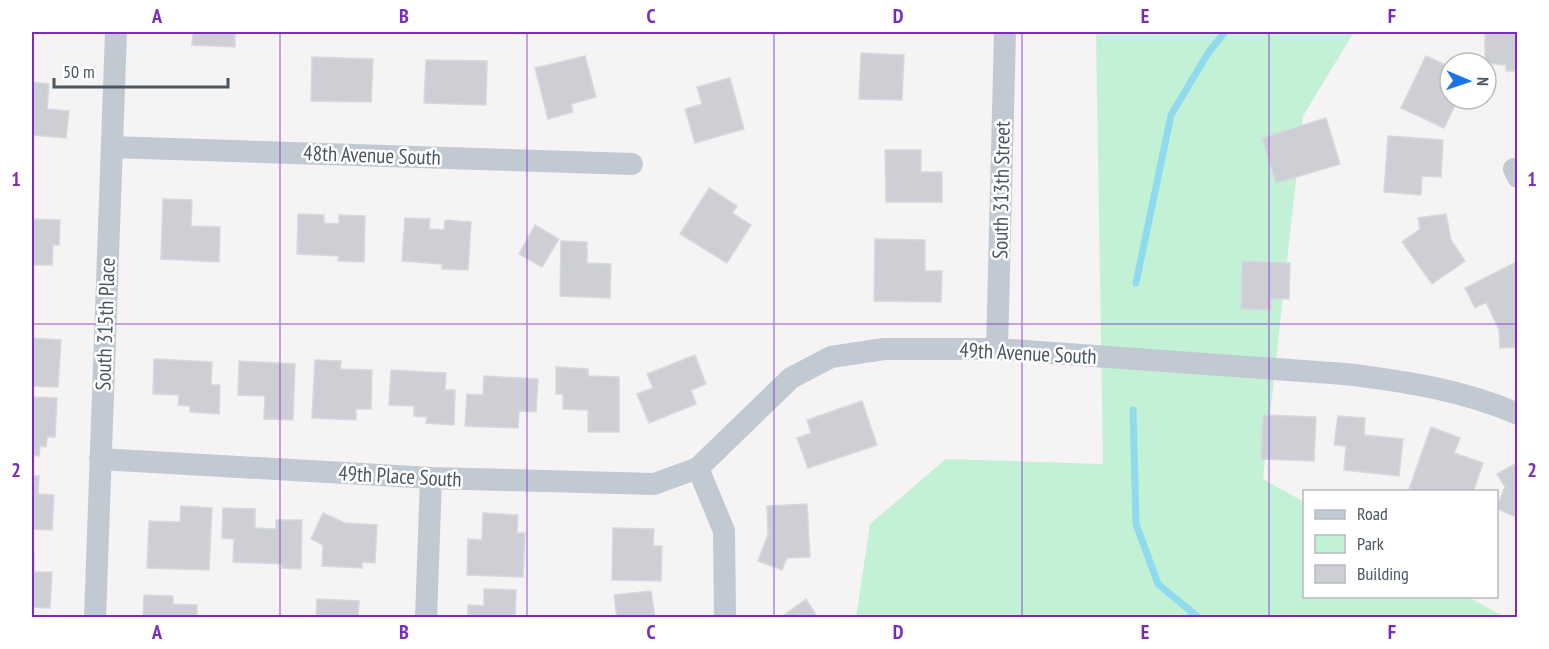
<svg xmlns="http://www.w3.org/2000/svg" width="1549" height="649" font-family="'PT Sans Narrow',sans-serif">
  <rect width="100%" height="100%" fill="#f5f3f3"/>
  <!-- green -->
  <path fill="#c3f1d5" d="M1096,32H1354L1303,116L1263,479L1304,502V596L1468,597L1505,617L856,618L870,524L946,459L1103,464Z"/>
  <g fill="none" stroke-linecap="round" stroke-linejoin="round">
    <!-- stream -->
    <path stroke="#90daee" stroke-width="7" d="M1136,283L1171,115L1208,53L1225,32
      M1133,410L1136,524L1158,584L1199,618"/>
  </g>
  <!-- building -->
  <path fill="#cdcfd5" stroke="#d7d9de" stroke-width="1.5" d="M193,32H235V47L192,45Z
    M1485,32H1518V71H1506V65L1485,63Z
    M861,53L904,55L902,100L859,99Z
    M585,56L596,97L571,104L573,112L548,119L535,68Z
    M1426,56L1450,67V79L1443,95L1457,101L1444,128L1401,108Z
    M312,57L373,59L371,102L311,101Z
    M426,60L487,61L486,105L424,103Z
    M730,78L744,129L695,143L685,109L702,104L697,87Z
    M32,82L49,84L47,109L69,111L66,138L32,135Z
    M1326,118L1340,164L1276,183L1262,138Z
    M1388,136L1443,140L1441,177L1422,176L1421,195L1384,192Z
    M885,150H921V172H942V202H886Z
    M709,188L737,206L732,213L751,225L727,263L680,234Z
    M163,199L192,200L191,226L220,227L219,262L161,259Z
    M298,214L324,215V223L339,224V215L365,216L364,262L338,261L339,256L297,254Z
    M1446,214L1451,240L1465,261L1432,284L1402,242L1420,229L1418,218Z
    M405,218L430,219L429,229L444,230L445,220L471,222L468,270L442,269V264L402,261Z
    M32,219L60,220L59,245H53L52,265H32Z
    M535,225L559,239L542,267L519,254Z
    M875,239L925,240V271H942L941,302L874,301Z
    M561,241L587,242V263L611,264L610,298L560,296Z
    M1242,261L1290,263L1289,299H1271V310L1241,309Z
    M1518,261V347L1500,348L1499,330L1486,302L1475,308L1465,288Z
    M32,338L61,340L58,387L32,386Z
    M695,355L706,384L691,390L696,404L649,423L637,394L653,388L647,374Z
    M154,359L212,362L211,385H220L219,414L190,412V406L178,405L179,395L153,394Z
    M315,360L341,361L340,369L372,370L371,409H356V420L312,418Z
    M239,361L295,364L293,420L264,419L265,396L238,395Z
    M556,367L588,369V376L619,377V432H588V410L563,409V394H556Z
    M391,370L446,373L445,390H455L454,425L426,423L427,417L414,416V406L389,405Z
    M484,376L538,379L536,412L519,411L518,428L465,426L467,394L483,395Z
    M32,397L57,398L55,437H47L46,447L40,446L39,456L32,455Z
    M862,401L877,445L808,468L797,438L811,433L807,420Z
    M1263,415L1316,417L1314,461L1261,459Z
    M1338,416L1365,418L1364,435L1403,439L1399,476L1344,470L1346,446L1334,445Z
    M1431,427L1460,438L1454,453L1483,463L1473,492H1416L1409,489Z
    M1518,462V518L1496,508L1505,487L1497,474Z
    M32,476H39L38,494L54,495L52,530L32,529Z
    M807,504L810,557L787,558L782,570L758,561L768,534L767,506Z
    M181,506L212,508L209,570L147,568L149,521L180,522Z
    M223,508L255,509V528L276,529V520H302L301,569L282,568V564L233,562L234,539L222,538Z
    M323,513L345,523L377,525L375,563L362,562V568L322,566L323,545L311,539Z
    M483,513L518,515L517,533H525L523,577L467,575L468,539L482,540Z
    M613,528L654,529L653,546H662L661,581L612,580Z
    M32,554H34V572H52L50,608L32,607Z
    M484,589L516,590L515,618H468V605L484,606Z
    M651,591L655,617L670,618H617L614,595Z
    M144,595L173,596V604L197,605V618H143Z
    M317,599L359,601L358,618H316Z
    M806,599L818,618H780Z"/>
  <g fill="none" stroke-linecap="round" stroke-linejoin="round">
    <!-- street -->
    <path stroke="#c1cad2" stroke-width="22" d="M112,147L632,164
      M1514,169L1518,177
      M997,349L1005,32
      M100,459L431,478L654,484L698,468L791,378L831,357L884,349H997L1345,374C1404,381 1463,390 1518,414
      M698,468L724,531L725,618
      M95,618L116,32
      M426,618L431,478"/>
  </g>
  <!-- grid -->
  <path fill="none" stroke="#7b2cbf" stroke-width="1.5" stroke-opacity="0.55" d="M280,32V618M527,32V618M774,32V618M1022,32V618M1269,32V618M32,324H1518"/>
  <g text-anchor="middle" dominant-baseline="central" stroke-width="5" stroke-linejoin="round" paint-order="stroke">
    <!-- street labels -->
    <g font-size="21" fill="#4a5661" stroke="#fff">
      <text transform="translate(372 155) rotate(2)">48th Avenue South</text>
      <text transform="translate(1001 190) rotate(-89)">South 313th Street</text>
      <text transform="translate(105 324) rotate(-88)">South 315th Place</text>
      <text transform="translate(1028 353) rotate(3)">49th Avenue South</text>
      <text transform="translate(400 476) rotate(3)">49th Place South</text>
    </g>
  </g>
  <!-- border -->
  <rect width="1549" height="649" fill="none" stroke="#ffffff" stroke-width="66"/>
  <!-- legend -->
  <rect x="1303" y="490" width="195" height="108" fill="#ffffff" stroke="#b7bbc0" stroke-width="1.5"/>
  <rect x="1315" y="510" width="30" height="9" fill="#c1cad2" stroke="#b7bbc0" stroke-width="1.5"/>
  <text x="1357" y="520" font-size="18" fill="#4a5661">Road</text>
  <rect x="1315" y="535" width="30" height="18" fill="#c3f1d5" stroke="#b7bbc0" stroke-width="1.5"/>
  <text x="1357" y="550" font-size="18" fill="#4a5661">Park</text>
  <rect x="1315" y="565" width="30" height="18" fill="#cdcfd5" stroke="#b7bbc0" stroke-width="1.5"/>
  <text x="1357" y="580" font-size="18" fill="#4a5661">Building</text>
  <!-- north arrow -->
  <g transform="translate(1468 81) rotate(92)"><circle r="28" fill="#ffffff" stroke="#b7bbc0" stroke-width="1.5"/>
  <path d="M0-4.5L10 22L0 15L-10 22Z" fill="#1a73e8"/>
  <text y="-9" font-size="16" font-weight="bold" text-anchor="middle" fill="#4a5661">N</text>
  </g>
  <!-- scale -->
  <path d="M54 78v9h174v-9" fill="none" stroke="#4a5661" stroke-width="3"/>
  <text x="63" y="78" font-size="18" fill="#4a5661" stroke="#ffffff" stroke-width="4.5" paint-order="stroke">50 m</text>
  <rect x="33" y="33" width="1483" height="583" fill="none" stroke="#7b2cbf" stroke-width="2"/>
  <g font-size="20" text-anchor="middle" font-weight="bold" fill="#7b2cbf">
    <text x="157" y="23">A</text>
    <text x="404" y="23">B</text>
    <text x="651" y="23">C</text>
    <text x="898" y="23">D</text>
    <text x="1145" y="23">E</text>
    <text x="1392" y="23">F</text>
    <text x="16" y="186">1</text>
    <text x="1532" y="186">1</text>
    <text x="16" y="477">2</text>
    <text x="1532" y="477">2</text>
    <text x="157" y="639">A</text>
    <text x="404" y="639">B</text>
    <text x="651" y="639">C</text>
    <text x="898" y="639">D</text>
    <text x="1145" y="639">E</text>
    <text x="1392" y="639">F</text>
  </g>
</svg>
